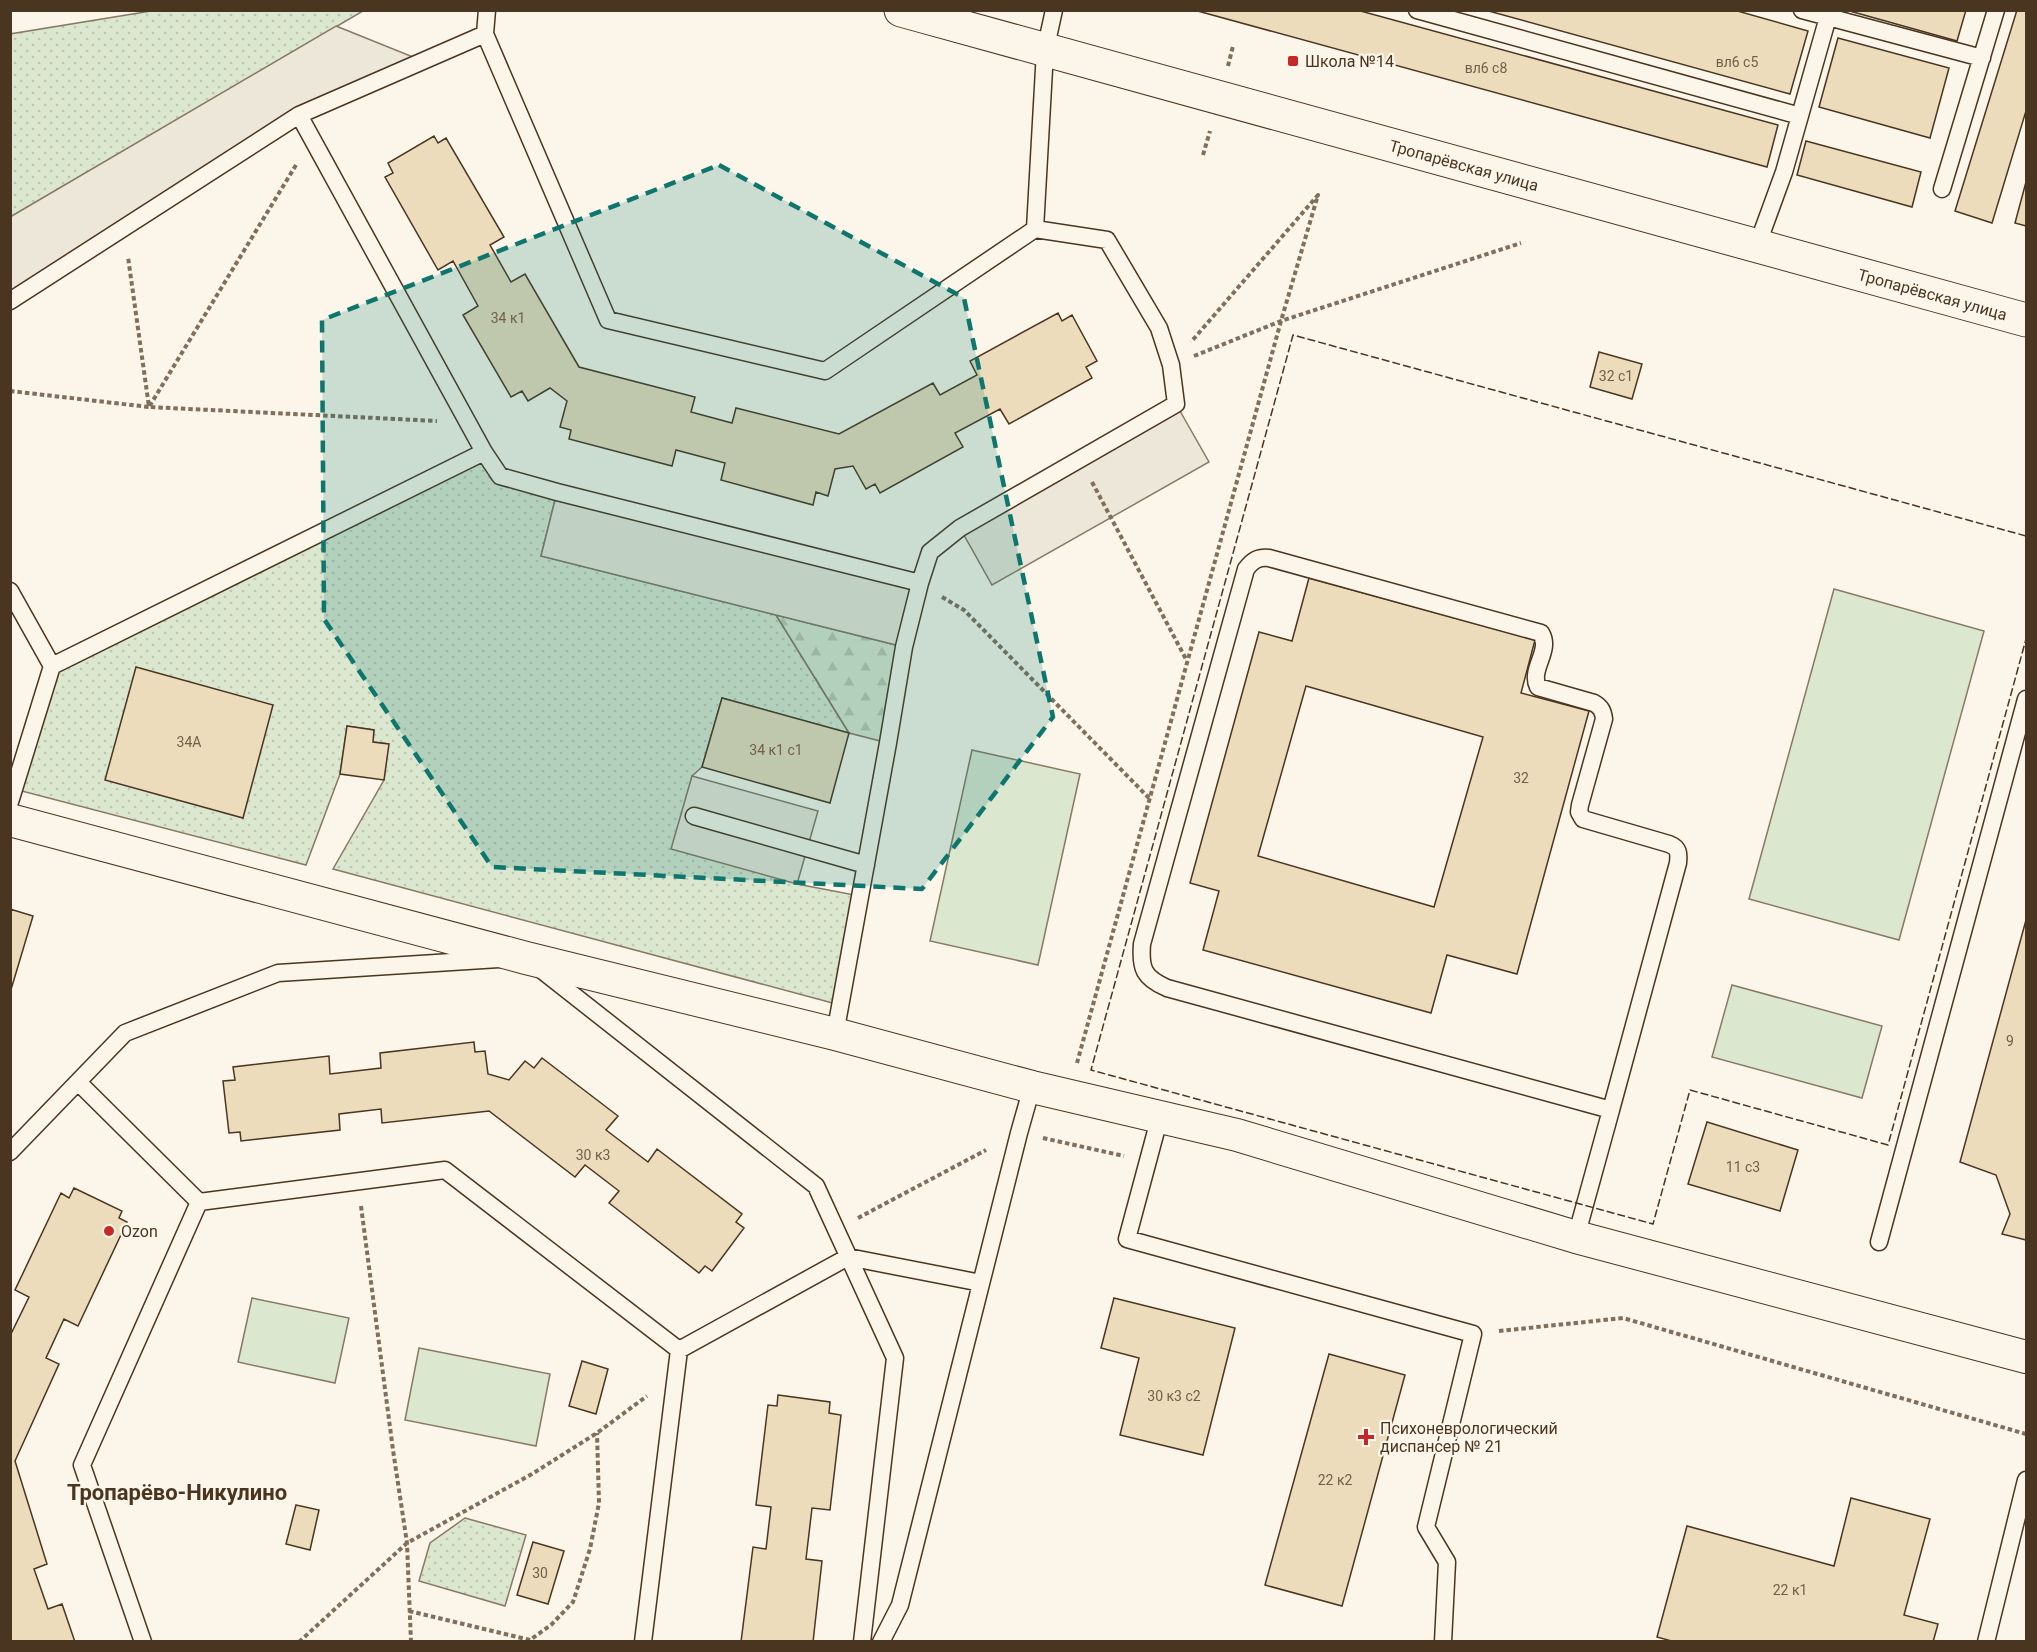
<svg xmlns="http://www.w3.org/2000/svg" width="2037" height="1652" font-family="Roboto,sans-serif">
  <defs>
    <pattern id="green-dots" width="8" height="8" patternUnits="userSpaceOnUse" patternTransform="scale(1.5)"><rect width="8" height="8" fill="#dce7d0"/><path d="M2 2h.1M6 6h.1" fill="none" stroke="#bec7b2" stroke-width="1.8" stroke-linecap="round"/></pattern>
    <pattern id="forest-firs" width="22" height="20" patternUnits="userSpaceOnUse" patternTransform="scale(1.5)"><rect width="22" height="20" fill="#dce7d0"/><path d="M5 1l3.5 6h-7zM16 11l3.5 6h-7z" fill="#bec7b2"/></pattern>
  </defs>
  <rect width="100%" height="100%" fill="#fbf6e9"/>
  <!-- green -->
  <path fill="url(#green-dots)" stroke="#887966" stroke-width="1.5" d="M151,11H363L11,217L10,34Z
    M484,452L500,476L557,492L541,556L776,615L849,733L722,698L702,767L692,776L797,884L860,896L840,1005L333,869L384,780L388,744L373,742L374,730L347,726L340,774L306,865L14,789L52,666Z
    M465,1518L526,1535L505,1606L419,1581L430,1543Z"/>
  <!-- forest -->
  <path fill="url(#forest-firs)" stroke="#887966" stroke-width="1.5" d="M776,615L904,647L888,743L849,733Z"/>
  <!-- pitch -->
  <path fill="#dce7d0" stroke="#887966" stroke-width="1.5" d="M1834,589L1984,631L1899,940L1749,899Z
    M972,750L1080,774L1038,965L930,941Z
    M1732,985L1882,1026L1862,1098L1712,1057Z
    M252,1298L349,1318L335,1383L238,1362Z
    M419,1348L550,1374L536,1446L405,1420Z"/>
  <!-- parking -->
  <path fill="#ede7d9" stroke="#887966" stroke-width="1.5" d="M336,26L423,61L299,115L11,301L10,217Z
    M1176,404L1209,462L992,585L960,528Z
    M557,492L920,583L904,647L541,556Z
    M692,776L818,811L797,884L671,849Z"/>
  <!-- building -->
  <path fill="#ecdcbc" stroke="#4a3520" stroke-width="1.5" fill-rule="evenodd" d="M1194,10H1357L1778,125L1767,167Z
    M1485,10H1734L1808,31L1790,94Z
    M1846,10H1966L1957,41Z
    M2017,10H2026V111L1992,223L1955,211Z
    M1838,38L1949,68L1930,138L1819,107Z
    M434,136L438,143L446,138L504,237L490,245L511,282L525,274L579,367L695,397L691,412L732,423L736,408L839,434L933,383L940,395L977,375L970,361L1058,313L1062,321L1072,315L1097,361L1086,367L1092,378L1009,424L1000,409L955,433L963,447L880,493L875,484L866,489L853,466L835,469L828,496L816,492L813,505L721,480L725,463L676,450L672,466L569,439L571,430L560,427L567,401L550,388L528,401L522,391L511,397L463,315L478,306L453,261L438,270L385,177L393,173L388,163Z
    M1806,141L1921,172L1912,207L1797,175Z
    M2026,182V226L2015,223Z
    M1599,352L1642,364L1632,399L1590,387Z
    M1309,578L1535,640L1521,693L1589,711L1517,974L1447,955L1431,1013L1203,950L1219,891L1190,883L1259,632L1292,641ZM1306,686L1483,737L1434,907L1258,856Z
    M136,667L273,705L243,818L105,780Z
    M722,698L849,733L830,803L702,767Z
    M347,726L374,730L373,742L389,744L384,780L340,774Z
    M10,909L33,916L10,993Z
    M2026,920V1240L2002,1234L2010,1214L1996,1175L1960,1162Z
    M474,1042L475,1052L485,1051L488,1074L509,1080L525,1061L534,1068L542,1058L618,1116L606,1130L648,1162L657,1149L742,1214L736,1222L744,1228L712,1271L705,1266L699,1273L609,1203L619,1191L585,1165L575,1177L489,1111L382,1123L381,1109L339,1114L340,1130L241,1141L240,1132L229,1133L223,1081L235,1080L233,1067L329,1056L330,1074L381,1068L380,1053Z
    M1707,1122L1798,1150L1780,1211L1688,1184Z
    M74,1188L122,1211L119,1218L127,1222L78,1326L64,1319L46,1358L59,1364L15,1461L47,1564L34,1569L48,1609L62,1604L75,1642H10V1336L29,1297L15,1290L61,1193L69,1198Z
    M1114,1298L1235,1328L1203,1455L1120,1435L1139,1358L1101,1348Z
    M1329,1354L1405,1375L1342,1606L1265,1585Z
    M582,1361L608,1369L596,1414L569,1406Z
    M778,1395L830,1402L829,1413L841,1415L830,1510L812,1508L806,1559L822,1561L813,1642H741L753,1547L766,1549L771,1507L756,1505L768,1405L777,1406Z
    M1851,1498L1930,1519L1904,1615L1938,1624L1933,1642H1675L1657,1637L1687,1526L1834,1566Z
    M296,1505L319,1510L310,1550L286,1544Z
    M533,1542L564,1551L548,1604L517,1595Z"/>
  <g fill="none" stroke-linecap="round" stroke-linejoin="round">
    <defs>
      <path id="service" d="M487,10L485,34L608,320L825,371L1035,229L1045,51L1054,10
        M1417,10L1800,116
        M1802,10L1982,58
        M485,34L299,115L484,452L500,476L557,492L920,583L930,552L960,528L1176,404L1171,365L1159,328L1107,240L1035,229
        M1942,189L1996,10
        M1757,246L1784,172L1828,17
        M10,301L299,115
        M10,591L52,666L10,802
        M52,666L484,452
        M694,816L866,865
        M539,968L816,1186L895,1358L862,1642
        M835,1034L888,743L904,647L920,583
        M78,1082L199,1202
        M1160,1116L1127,1239L1473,1334L1426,1527L1447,1562L1443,1642
        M10,1152L125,1033L278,973L499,959
        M1576,1237L1611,1110L1167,988C1144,978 1140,969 1142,944L1246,569C1253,560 1258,557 1269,558L1541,633C1552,651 1529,669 1538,687L1594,703C1601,707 1603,711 1604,719L1580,805L1579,812L1583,819L1669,844C1679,848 1679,853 1678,863L1611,1110
        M1879,1242L2026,699
        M679,1350L848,1257L981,1283
        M143,1642L82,1465L199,1202L445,1170L679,1350L643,1642
        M881,1642L900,1605L1019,1133L1032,1087
        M1986,1642L2026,1480"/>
      <path id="minor" d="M10,820L526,958L835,1034L1032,1087L1237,1135L1576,1237L2026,1357"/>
      <g id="tertiary">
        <path id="s1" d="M901,10L2026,320"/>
      </g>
    </defs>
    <!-- service casing -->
    <use href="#service" stroke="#4a3520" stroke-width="19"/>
    <!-- minor casing -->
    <use href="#minor" stroke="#4a3520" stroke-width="34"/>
    <!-- tertiary casing -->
    <use href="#tertiary" stroke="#4a3520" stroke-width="35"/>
    <!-- path -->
    <path stroke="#7f6f5c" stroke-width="4" stroke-dasharray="4.5 3" stroke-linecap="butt" d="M1228,66L1233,46
      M1203,155L1210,131
      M296,165L149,407L437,421
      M1194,356L1281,321L1521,243
      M10,391L149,407L128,257
      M1092,482L1187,661
      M942,597L964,610L1149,798
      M1077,1063L1281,321L1318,195L1191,342
      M1043,1138L1124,1156
      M361,1206L393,1450L407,1543L411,1642
      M858,1218L986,1150
      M1499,1331L1623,1318L2026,1434
      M409,1611L530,1640L551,1625L573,1602L590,1549L599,1503L597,1433
      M299,1642L407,1543L532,1474L597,1433L647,1396"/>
    <!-- service -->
    <use href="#service" stroke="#fbf6e9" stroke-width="16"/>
    <!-- minor -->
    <use href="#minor" stroke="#fbf6e9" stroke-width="32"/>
    <!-- tertiary -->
    <use href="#tertiary" stroke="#fbf6e9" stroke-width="33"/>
    <!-- fence -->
    <path stroke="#4a3520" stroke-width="1.5" stroke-dasharray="8 3" stroke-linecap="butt" d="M2026,536L1293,335L1091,1070L1653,1224L1690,1090L1888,1145L2026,639"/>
  </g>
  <!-- marked area -->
  <path fill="#0f766e" fill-opacity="0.2" stroke="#0f766e" stroke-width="4.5" stroke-dasharray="12 8" stroke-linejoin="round" d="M719,165L964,298L1053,717L922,889L492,867L324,619L322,320Z"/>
  <!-- markers -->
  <g fill="#c62828" stroke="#fbf6e9" stroke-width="2">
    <rect x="1287" y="55" width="12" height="12" rx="3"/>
    <circle cx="109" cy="1231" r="6"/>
    <path d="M1363 1428h6v6h6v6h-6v6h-6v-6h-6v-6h6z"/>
  </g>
  <g text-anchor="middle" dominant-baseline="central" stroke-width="4.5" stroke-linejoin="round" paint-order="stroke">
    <!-- number labels -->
    <g font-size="14" fill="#725f47">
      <text x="1737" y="62">вл6 с5</text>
      <text x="1486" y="68">вл6 с8</text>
      <text x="508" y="318">34 к1</text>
      <text x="1616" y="376">32 с1</text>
      <text x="189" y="742">34А</text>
      <text x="776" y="750">34 к1 с1</text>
      <text x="1521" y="778">32</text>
      <text x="2010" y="1041">9</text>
      <text x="593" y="1155">30 к3</text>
      <text x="1743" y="1167">11 с3</text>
      <text x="1174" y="1396">30 к3 с2</text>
      <text x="1335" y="1480">22 к2</text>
      <text x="540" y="1573">30</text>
      <text x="1790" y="1590">22 к1</text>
    </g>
    <!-- poi labels -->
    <g font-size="16" fill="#4a3520" stroke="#fbf6e9" text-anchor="start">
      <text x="1305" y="61">Школа №14</text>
      <text x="121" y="1231">Ozon</text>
      <text x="1380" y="1428">Психоневрологический<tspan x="1380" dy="18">диспансер № 21</tspan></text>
    </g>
    <!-- street labels -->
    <g font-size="16" fill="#4a3520" stroke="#fbf6e9">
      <text stroke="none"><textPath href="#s1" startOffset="584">Тропарёвская улица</textPath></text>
      <text stroke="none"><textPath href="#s1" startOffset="1070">Тропарёвская улица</textPath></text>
    </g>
    <!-- district labels -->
    <g font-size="22" font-weight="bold" fill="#4a3520" stroke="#fbf6e9">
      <text x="177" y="1492">Тропарёво-Никулино</text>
    </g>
  </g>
  <!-- border -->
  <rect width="2037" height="1652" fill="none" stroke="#4a3520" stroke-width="24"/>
</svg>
